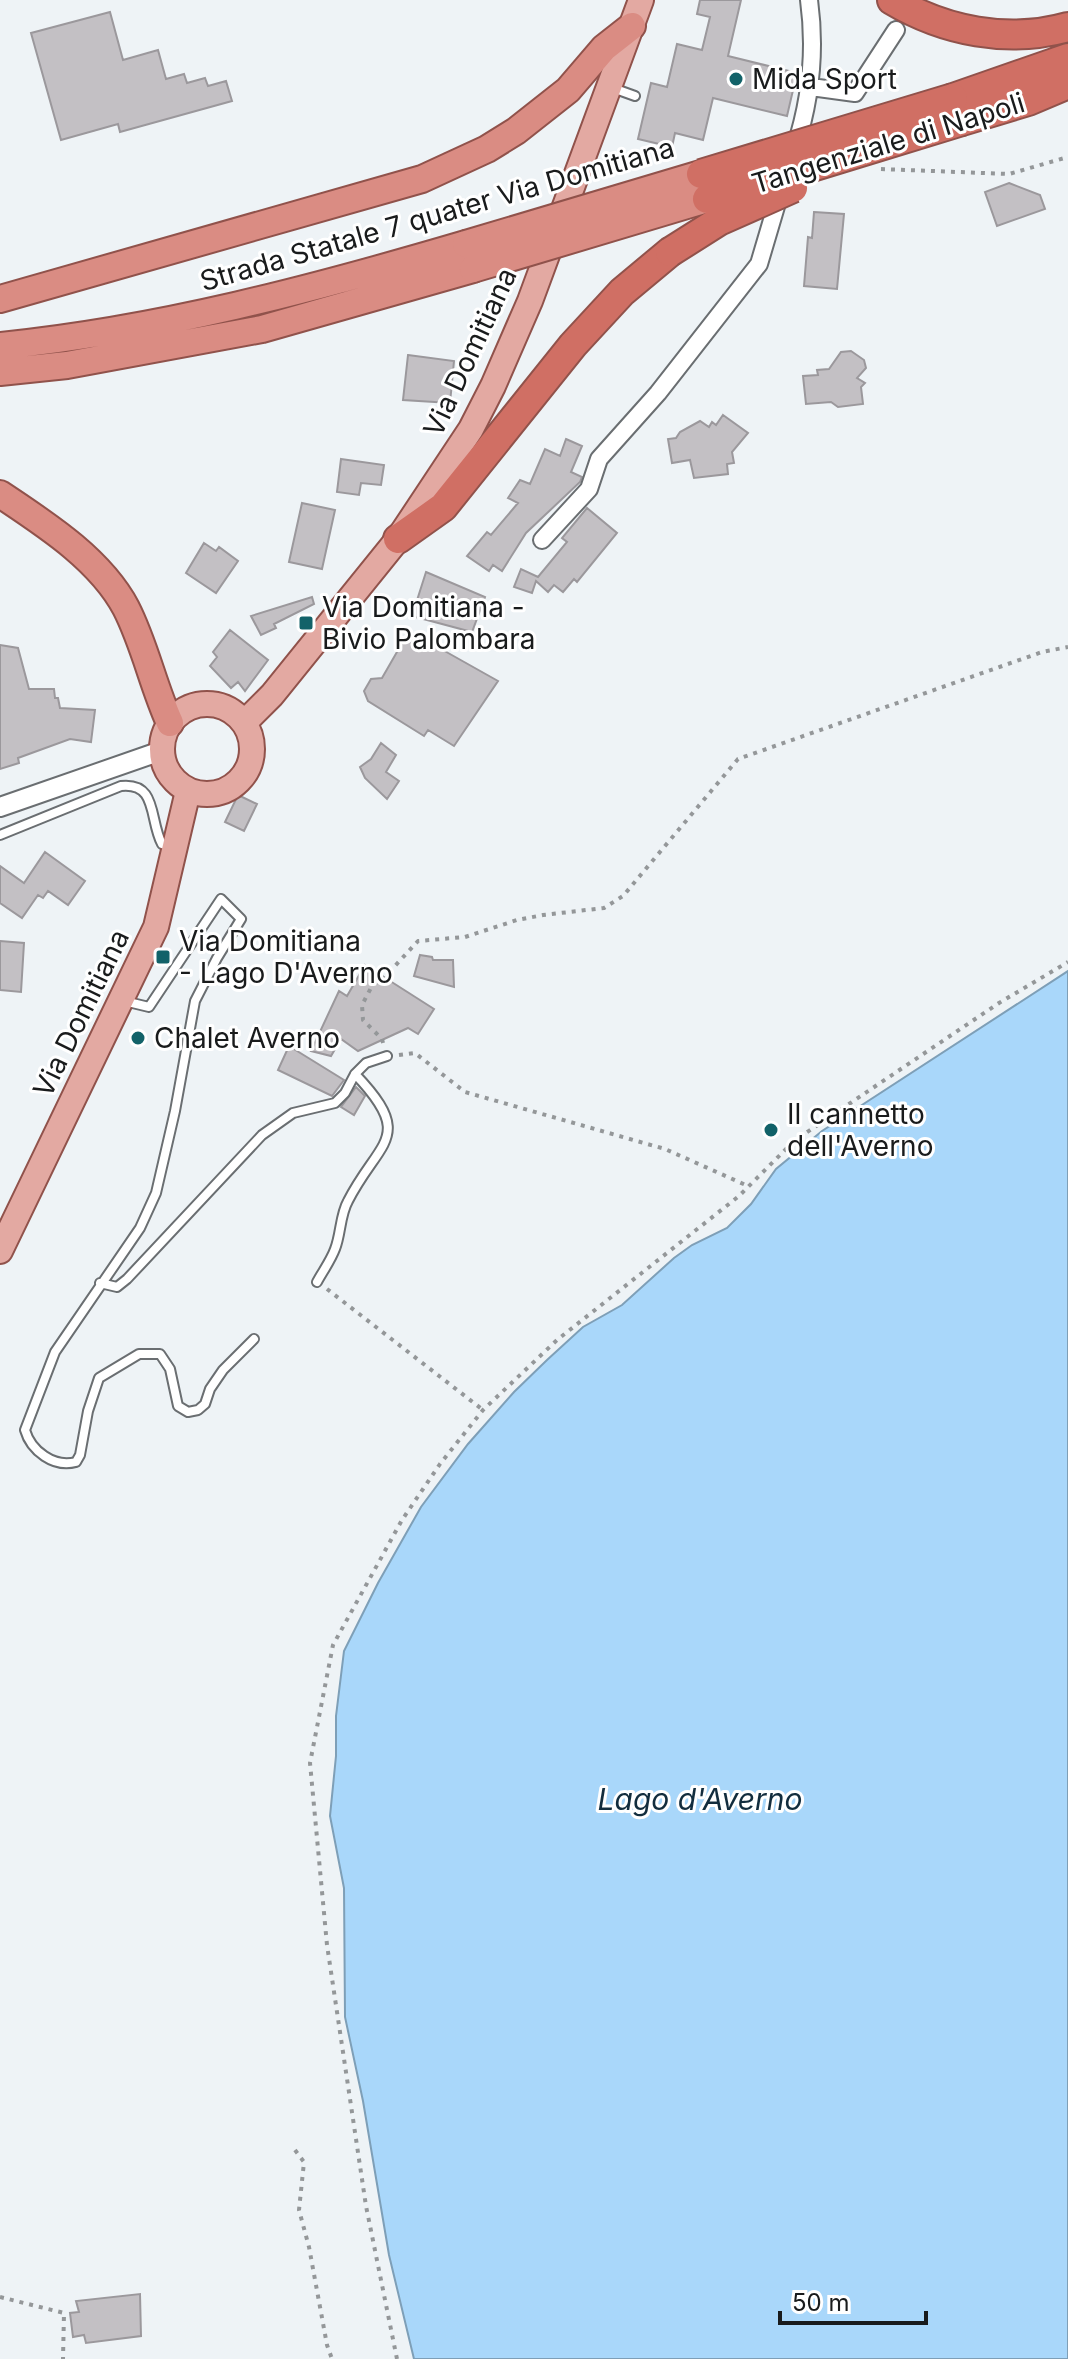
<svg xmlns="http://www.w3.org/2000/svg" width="1068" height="2359" font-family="Inter,sans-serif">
  <rect width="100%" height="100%" fill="#eef3f6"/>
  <!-- water -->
  <path fill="#a9d7fa" stroke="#7e9fb7" stroke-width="2" d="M1068,971V2359H414L389,2255L363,2101L345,2017L344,1888L330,1816L336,1756V1716L344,1651L378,1583L421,1507L468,1444L514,1392L547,1360L583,1327L622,1305L674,1258L692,1245L727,1228L751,1204L776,1169L822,1131Z"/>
  <!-- building -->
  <path fill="#c3c0c4" stroke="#9b989c" stroke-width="2" d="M700,0H741L728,56L797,73L787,116L713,98L703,140L675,133L672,147L638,139L651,83L667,87L677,44L702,50L710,17L697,14Z
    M110,12L123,60L158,50L166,79L184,74L187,83L205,78L208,86L226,81L232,101L120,132L118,124L61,140L31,33Z
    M1009,183L1040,195L1045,209L997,226L985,192Z
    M814,212L844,214L837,289L804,286L808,237L812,238Z
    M851,351L864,360L866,368L857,378L865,383L861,387L863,404L838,407L831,402L806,404L803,376L818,375L817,370L829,369L841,352Z
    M408,355L454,361L450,403L403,400Z
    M723,415L748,433L732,452L734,463L727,464L728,474L694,478L690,460L672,463L668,439L676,438L680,432L700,421L709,427L712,422L716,425Z
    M566,439L582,446L571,472L582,477L580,482L526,533L502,571L493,565L489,571L467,556L487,532L491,535L518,503L508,498L520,480L530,484L545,449L560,456Z
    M341,459L384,465L381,485L361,483L359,495L337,492Z
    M302,503L335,510L322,569L289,562Z
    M587,508L617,533L577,582L574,579L563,592L554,585L548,592L536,581L532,593L514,587L521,569L538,577L567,542L562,538Z
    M204,543L216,551L219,547L238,561L216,593L186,573Z
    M426,572L485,597L472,632L412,616Z
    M312,597L314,604L274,624L276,628L261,635L251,616Z
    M230,630L268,660L245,691L238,682L231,688L210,666L217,657L213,652Z
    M409,631L498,681L454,746L428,730L424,736L368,701L364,691L371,679L382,678Z
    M0,645L18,648L29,689H54L55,698H58L60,708L95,710L91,742L70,739L18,758L19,763L0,769Z
    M381,743L396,755L386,772L399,781L387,799L365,778L360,767L371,759Z
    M238,795L257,804L244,831L225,822Z
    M45,852L85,881L68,905L48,891L43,898L38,895L22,918L0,903V866L24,883Z
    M0,941L24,943L21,992L0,990Z
    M420,955L432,957L433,960H453L454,987L414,976Z
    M365,965L434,1009L418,1034L408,1028L358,1051L341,1039L331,1056L311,1051L339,991L347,996Z
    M289,1046L344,1080L332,1096L278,1070Z
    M356,1087L365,1096L354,1115L341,1107Z
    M140,2294L141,2336L86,2343L84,2335L73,2337L70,2313L79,2312L76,2301Z"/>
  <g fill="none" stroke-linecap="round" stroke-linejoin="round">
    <defs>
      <path id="service" d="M610,87L635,96
        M0,835L121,786C158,782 149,820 162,844L173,848
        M124,1001L149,1007L221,899L241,919L217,958L195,1001L175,1111L156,1193L140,1228L55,1352L25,1430C31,1451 54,1468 76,1462L80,1455L88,1411L99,1378L139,1354H160L170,1369L178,1406L188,1412L198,1410L205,1404L210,1389L223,1370L254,1339
        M317,1282C323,1271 331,1260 335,1249C341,1234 340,1215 348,1201C379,1140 416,1138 355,1074
        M100,1283L117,1287L127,1279L262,1135L293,1113L335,1103L345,1093L355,1074L366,1063L387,1056"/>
      <path id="minor" d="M811,87L855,93L896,30
        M795,148C811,99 816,51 809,0
        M542,540L589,489L599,459L658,393L759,264L780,193"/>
      <path id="tertiary" d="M0,807L161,751"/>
      <path id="primary" d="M162 749a45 45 0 1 1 90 0a45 45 0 1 1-90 0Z
        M244,723L272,695L398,539L471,429L493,386L530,301L641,0
        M0,1251L156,927L188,791"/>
      <path id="trunk" d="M0,299L422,179L487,149L516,131L568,90L604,48L632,26
        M0,346C159,330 313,289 466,244
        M0,372L67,365L262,329L473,269
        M0,494C45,524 100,559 126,608C145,645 153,686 170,723"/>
      <path id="motorway" d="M892,0C944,31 1008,44 1068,27
        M953,98L1068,58
        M962,121L1028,101L1068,84
        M398,539L443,507L573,345L622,292L670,252"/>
    </defs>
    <!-- service casing -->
    <use href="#service" stroke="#6a6e71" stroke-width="12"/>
    <!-- minor casing -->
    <use href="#minor" stroke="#6a6e71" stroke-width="20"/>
    <!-- tertiary casing -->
    <use href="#tertiary" stroke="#6a6e71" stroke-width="22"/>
    <!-- primary casing -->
    <use href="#primary" stroke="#90524b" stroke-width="28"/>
    <!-- trunk casing -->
    <use href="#trunk" stroke="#90524b" stroke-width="30"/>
    <!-- motorway casing -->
    <use href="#motorway" stroke="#90524b" stroke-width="32"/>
    <!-- path -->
    <path stroke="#949799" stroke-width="4" stroke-dasharray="4 6" stroke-linecap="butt" d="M881,169L1009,174L1068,157
      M383,1043L382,1039L363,1020L362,1005L373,984L381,981L418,941L465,937L517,920L543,915L604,908L623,896L738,759L1042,652L1068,647
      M399,1055L415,1053L465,1092L665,1149L748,1186
      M327,1289L483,1410
      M295,2150L304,2162L299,2210L309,2247L327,2345L332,2359
      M0,2297L64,2313L63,2359
      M397,2359L366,2206L327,1945L310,1763L333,1645L402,1520L440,1464L483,1410L557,1340L739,1196L794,1141L999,1003L1068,962"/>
    <!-- service -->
    <use href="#service" stroke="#fff" stroke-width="8"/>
    <!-- minor -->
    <use href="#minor" stroke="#fff" stroke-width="16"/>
    <!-- tertiary -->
    <use href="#tertiary" stroke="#fff" stroke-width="18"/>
    <!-- primary -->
    <use href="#primary" stroke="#e3a9a2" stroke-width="24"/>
    <!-- trunk -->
    <use href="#trunk" stroke="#da8c83" stroke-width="26"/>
    <!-- motorway -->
    <use href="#motorway" stroke="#d06f64" stroke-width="28"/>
    <defs>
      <path id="trunk-bridge" d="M466,244L701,174
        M473,269L707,199"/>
      <path id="motorway-bridge" d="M701,174L953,98
        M707,199L962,121
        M670,252L719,221L793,188"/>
    </defs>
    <!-- trunk-bridge casing -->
    <use href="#trunk-bridge" stroke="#90524b" stroke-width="30" stroke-linecap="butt"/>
    <!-- motorway-bridge casing -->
    <use href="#motorway-bridge" stroke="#90524b" stroke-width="32" stroke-linecap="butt"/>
    <!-- trunk-bridge -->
    <use href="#trunk-bridge" stroke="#da8c83" stroke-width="26"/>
    <!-- motorway-bridge -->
    <use href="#motorway-bridge" stroke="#d06f64" stroke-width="28"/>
  </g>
  <!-- markers -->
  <g fill="#126269" stroke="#fff" stroke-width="3">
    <circle cx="736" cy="79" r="8"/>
    <rect x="298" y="615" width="16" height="16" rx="4"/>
    <rect x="155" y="949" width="16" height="16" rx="4"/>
    <circle cx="138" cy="1038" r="8"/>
    <circle cx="771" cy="1130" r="8"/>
  </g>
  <g text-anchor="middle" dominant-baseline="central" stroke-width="6" stroke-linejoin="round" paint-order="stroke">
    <!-- poi labels -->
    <g font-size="28" fill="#191b1c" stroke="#fff" text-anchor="start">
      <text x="752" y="79">Mida Sport</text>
      <text x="322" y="607">Via Domitiana -<tspan x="322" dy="32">Bivio Palombara</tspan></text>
      <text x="179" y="941">Via Domitiana<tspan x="179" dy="32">- Lago D'Averno</tspan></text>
      <text x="154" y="1038">Chalet Averno</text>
      <text x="787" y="1114">Il cannetto<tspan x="787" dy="32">dell'Averno</tspan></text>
    </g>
    <!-- street labels -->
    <g font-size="28" fill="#191b1c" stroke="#fff">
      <text transform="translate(888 143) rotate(-17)">Tangenziale di Napoli</text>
      <text transform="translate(437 214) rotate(-16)">Strada Statale 7 quater Via Domitiana</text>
      <text transform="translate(470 352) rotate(-65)">Via Domitiana</text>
      <text transform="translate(81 1013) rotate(-64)">Via Domitiana</text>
    </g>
    <!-- water labels -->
    <g font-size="30" font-style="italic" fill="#122d3e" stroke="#fff">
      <text x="700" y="1799">Lago d'Averno</text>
    </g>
  </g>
  <!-- scale -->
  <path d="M780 2311v12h146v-12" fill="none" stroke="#191b1c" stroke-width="4"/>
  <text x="792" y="2311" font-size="24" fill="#191b1c" stroke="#ffffff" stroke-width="6" paint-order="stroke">50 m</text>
</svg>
